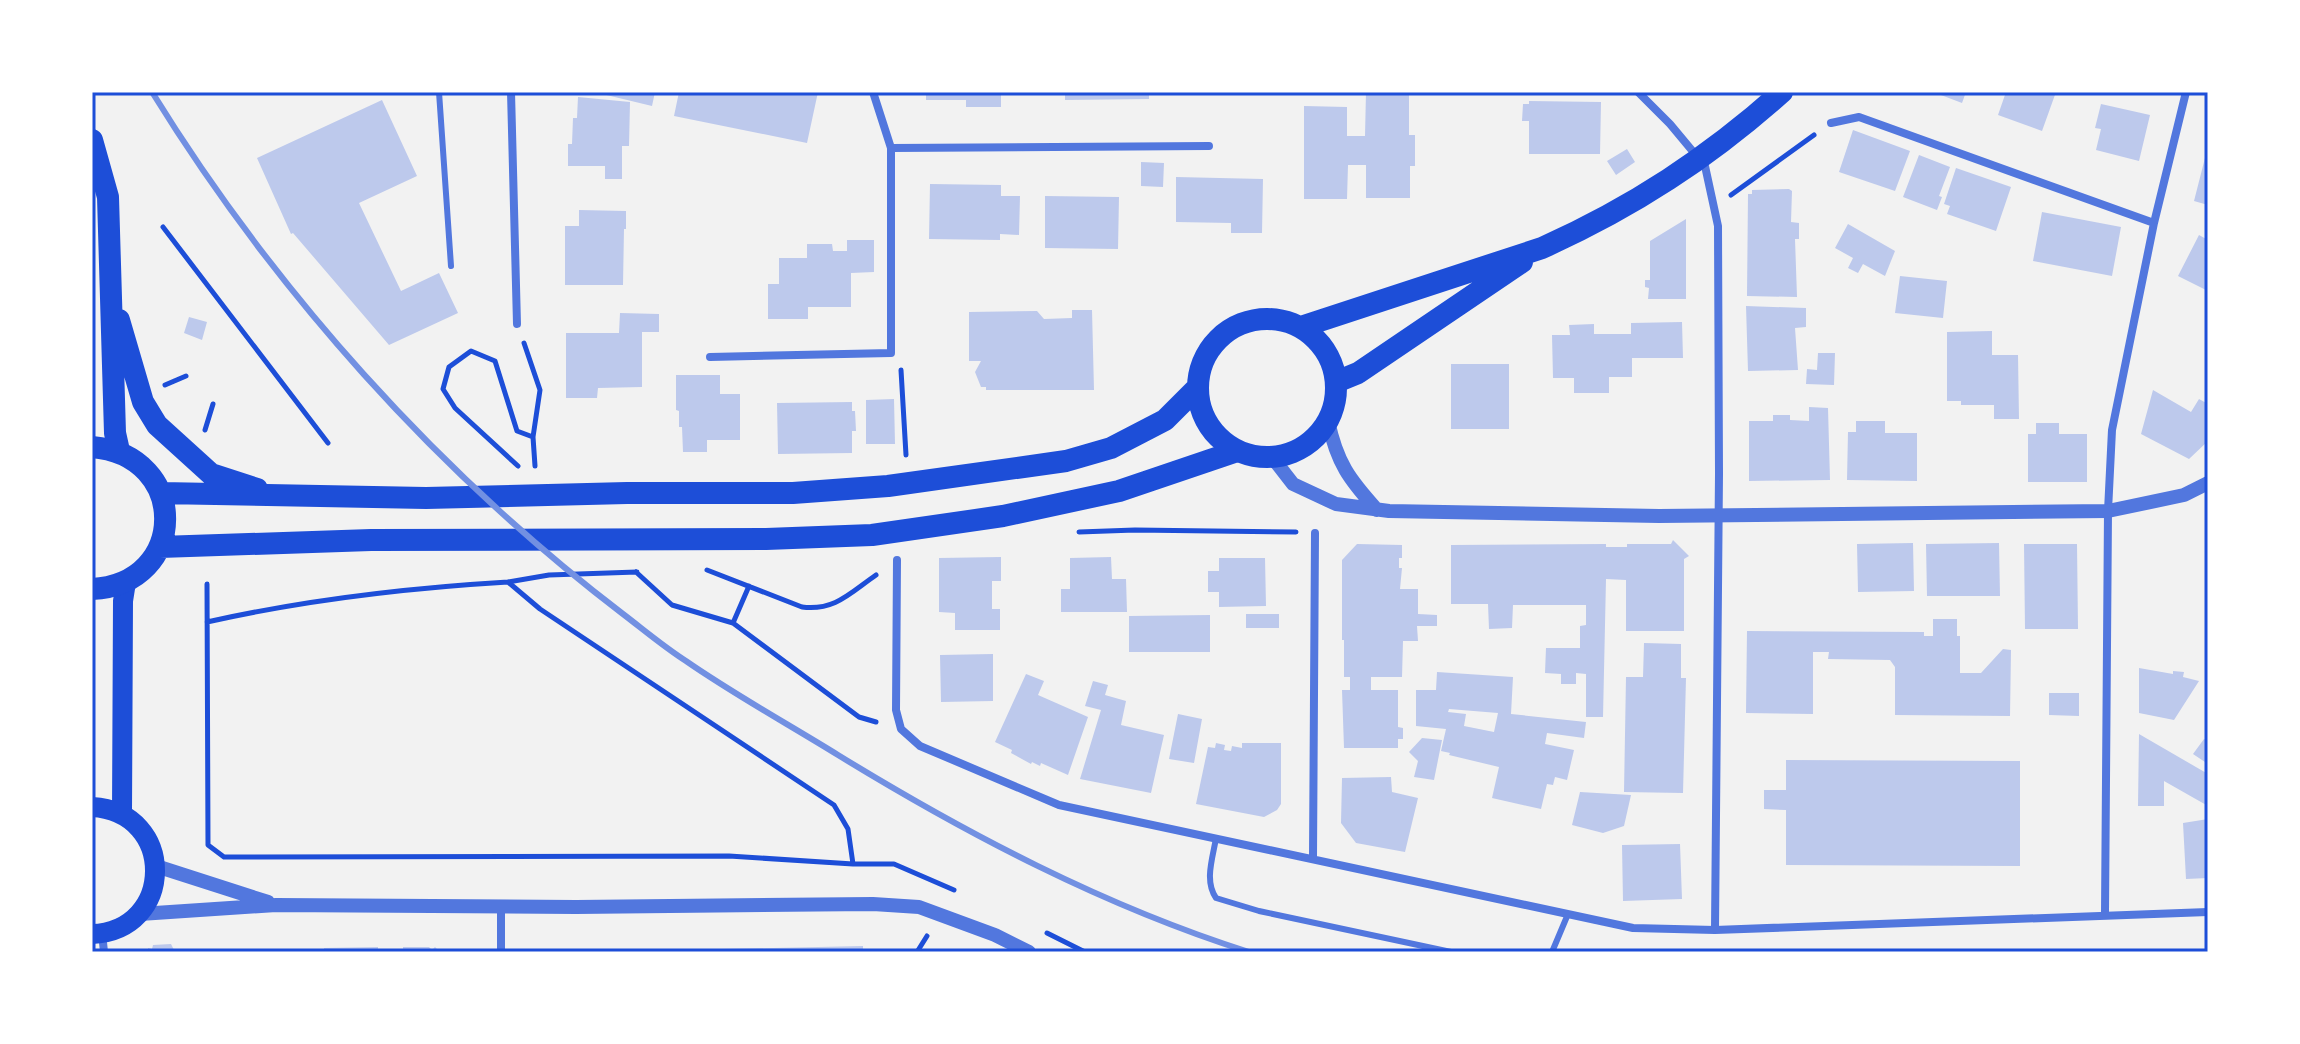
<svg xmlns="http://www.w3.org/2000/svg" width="2300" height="1044" font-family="'Nunito Sans',sans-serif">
  <rect width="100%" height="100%" fill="#f2f2f2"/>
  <!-- building -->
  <path fill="#bdc9ec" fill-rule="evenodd" d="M594,92H655L652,106Z
    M679,92H818L807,143L674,116Z
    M926,92H1001V107H966V100H926Z
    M1065,92H1149V99L1065,100Z
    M1366,92H1409V135H1415V166H1410V198H1366V165H1348L1347,199H1304V106L1347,107V136H1365Z
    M1933,92H1966L1962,103Z
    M2006,92H2056L2042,131L1998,115Z
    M578,97L630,102L629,146H622V179H605V166H568V144H572L573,118H577Z
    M382,100L417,176L359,203L401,291L439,273L458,313L389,345L293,233L291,234L257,158Z
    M1529,101L1601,102L1600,154H1529V121H1522L1523,104H1529Z
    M2101,104L2150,115L2139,161L2096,150L2101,129L2095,128Z
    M1853,130L1910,151L1895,191L1839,172Z
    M1627,149L1635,162L1616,175L1607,161Z
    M2207,150H2208V205L2194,201Z
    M1919,155L1950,167L1939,196L1942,197L1937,210L1903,197Z
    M1141,162L1164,163L1163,187L1141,186Z
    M1956,168L2011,187L1996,231L1947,214L1950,206L1944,204Z
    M1176,177L1263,179L1262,233H1231V223L1176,222Z
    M930,184L1001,185V196H1020L1019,235L1000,234V240L929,239Z
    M1789,189L1792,191L1791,222L1799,223V239H1795L1797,297L1747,296L1748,194H1752V190Z
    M1045,196L1119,197L1118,249L1045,248Z
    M579,210L626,211V229H624L623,285H565V226H579Z
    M2042,212L2121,227L2112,276L2033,261Z
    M1686,219V299H1648L1649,288L1645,287V280H1650V241Z
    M1848,224L1895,251L1885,276L1863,264L1858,273L1848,268L1853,258L1835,248Z
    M2199,235L2208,240V291L2178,276Z
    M847,240H874V272L851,273V307H808V319H768V284H779V258H807V244H832L833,251H847Z
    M1900,276L1947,281L1943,318L1895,313Z
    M1746,306L1806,308V327L1795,328L1798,370L1748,371Z
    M1072,310H1092L1094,390H986V387H981L975,372L981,361H969V312L1037,311L1044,319L1072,318Z
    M620,313L659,314V332H642V387L598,388L597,398H566V333H619Z
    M189,317L207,322L202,340L184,333Z
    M1682,322L1683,358H1632V377H1609V393H1574V378H1553L1552,335H1570L1569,325L1594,324V334H1631V323Z
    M1992,331V355H2018L2019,419H1994V405H1961V401H1947V332Z
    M1818,353H1835L1834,385L1806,384L1807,369L1817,370Z
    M1451,364H1509V429H1451Z
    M676,375H720V394H740V440H707V452H683L682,427H679V411L676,410Z
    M2153,390L2191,412L2199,399L2208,404V441L2189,459L2141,434Z
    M894,399L895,444H866V400Z
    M852,402V411H855L856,431H852V453L778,454L777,403Z
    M1809,407L1828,408L1830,480L1749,481V421H1773V415H1790V420L1809,421Z
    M1856,421H1885V433H1917V481L1847,480L1848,432H1856Z
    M2036,423H2059V434H2087V482H2028V434H2036Z
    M1673,540L1689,556L1684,559V631H1626V580L1606,579L1603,717H1586V674L1576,673V684H1561V674L1545,673L1546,648H1580V626L1586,625V605H1513L1512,628L1489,629L1488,604H1451V545L1606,544V547H1627V544H1671Z
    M1913,543L1914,591L1858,592L1857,544Z
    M1999,543L2000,596H1927L1926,544Z
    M1357,544L1402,545V558H1399V568H1402L1400,589H1418V614L1437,615V626H1417L1418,641H1403L1402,677H1371V690H1398V727L1403,728V739H1398V748H1344L1342,690H1350V677H1344V640H1342V560Z
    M2024,544H2077L2078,629H2025Z
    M1001,557V581H992V609H1000V630H955V613L939,612V558Z
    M1111,557L1112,579H1126L1127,612H1061V589H1070V558Z
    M1219,558H1265L1266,606L1219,607V592H1208V571H1219Z
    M1246,614H1279V628H1246Z
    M1210,615V652H1129V616Z
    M1933,619H1957V636H1960V673H1981L2003,649L2011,650L2010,716L1895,715V667L1890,660L1828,659L1829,652H1813V714L1746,713L1747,631L1924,632V636H1933Z
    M1644,643L1681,644V678H1686L1683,793L1624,792L1626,677H1643Z
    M993,654V701L941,702L940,655Z
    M2139,668L2173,674V671L2184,672L2183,677L2199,681L2174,720L2139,713Z
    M1437,672L1513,677L1511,714L1586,722L1584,738L1547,733L1545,744L1574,750L1567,780L1555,777L1553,785L1547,784L1541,809L1492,798L1499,767L1449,755L1450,753L1441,751L1446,729L1416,726V690H1436ZM1449,709L1498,713L1494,732L1464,726L1466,714L1448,712Z
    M1026,674L1044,681L1038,695L1088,717L1068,775L1041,763L1040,766L1032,762L1031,764L1011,753L1012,750L995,742Z
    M1093,681L1108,685L1105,695L1126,701L1121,725L1164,735L1151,793L1080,779L1101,710L1085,706Z
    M2049,693H2079V716L2049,715Z
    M1178,714L1202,719L1194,763L1169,759Z
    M2139,734L2208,774V806L2164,781V806H2138Z
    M1422,738L1442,740L1434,780L1414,777L1418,761L1409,752Z
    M2204,739L2208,741V764L2193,754Z
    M1216,743L1225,745L1224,750L1231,751L1232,746L1242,748V743H1281V804L1277,810L1264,817L1196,804L1208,747L1215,748Z
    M1786,760L2020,761V866L1786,865V810L1764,809V790H1786Z
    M1391,777L1392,792L1418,798L1405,852L1356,843L1341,823L1342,778Z
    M1580,792L1631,795L1624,826L1603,833L1572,825Z
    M2208,819V878L2186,879L2183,823Z
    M1680,844L1682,899L1623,901L1622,845Z
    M171,944L175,952H148V948L152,949L153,945Z
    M863,946V952H722L721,949Z
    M378,947V952H324V948Z
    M403,947H429L432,950L435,947L440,952H403Z"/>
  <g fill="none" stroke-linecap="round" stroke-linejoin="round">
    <!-- path -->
    <path stroke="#1d4ed8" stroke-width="5" d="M1731,195L1814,135
      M163,227L328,443
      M524,343L540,390L533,437L535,466
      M901,370L906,455
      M165,385L186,376
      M205,430L213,404
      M518,466L455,408L443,389L449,367L471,351L495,361L517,431L533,437
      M1079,532L1135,530L1296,532
      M707,570L802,607C835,611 850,593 876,575
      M636,572L672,605L733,623L749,586
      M637,572L549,575L508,582L540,609L834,805L848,829L853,864H894L954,890
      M207,584L208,845L224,857L729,856L853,864
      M207,622C305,600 407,588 508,582
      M733,623L859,717L876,722
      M1047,933L1085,952
      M917,952L927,936"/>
    <!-- service -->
    <path stroke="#5277de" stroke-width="6" d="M439,92L451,266
      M1216,838C1213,857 1204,881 1216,898L1259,911L1451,952
      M1552,952L1568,914"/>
    <!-- minor -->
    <path stroke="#5277de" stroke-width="8" d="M511,92L517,324
      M1638,92L1670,124L1705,166L1718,226L1719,474L1715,930
      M1831,123L1859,117L2154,223
      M891,148L1209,146
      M710,357L891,353V148L873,92
      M897,560L896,710L901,729L920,746L1059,805L1633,928L1715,930L2208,912
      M1313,857L1315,533
      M501,906V952
      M2105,914L2108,511L2112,430L2154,223L2186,92
      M102,933L104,952"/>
    <!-- tertiary -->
    <path stroke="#5277de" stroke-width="14" d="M1328,421C1337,463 1349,479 1377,510
      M1272,457L1293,484L1336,504L1389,511L1659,516L2108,511L2184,495L2208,483
      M156,866L268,902
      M140,914L276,905L576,907L873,904L919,907L995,935L1029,952"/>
    <!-- primary -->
    <path stroke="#1d4ed8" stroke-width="20" d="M92,807C177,812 175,931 92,934
      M122,814L123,601L126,582"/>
    <!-- trunk -->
    <path stroke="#1d4ed8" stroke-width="22" d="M92,140L108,197L115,433L119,451
      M1198 388a69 69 0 1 1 138 0a69 69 0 1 1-138 0Z
      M119,320L143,402L157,425L211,474L257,489
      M1301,327L1542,248C1633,207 1708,158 1782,92
      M1336,382L1358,373L1522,262
      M92,447C190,455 189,584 92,589
      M161,493L426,498L627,493H793L888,486L1066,461L1111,448L1165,420L1197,388
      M160,547L371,540L766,539L872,535L1003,516L1119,491L1237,451"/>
    <!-- rail -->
    <path stroke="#7290e2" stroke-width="6" d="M152,92C275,291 437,472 623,614C644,630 664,647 686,661C735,695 788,724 838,755C967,834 1104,906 1249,952"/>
  </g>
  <!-- border -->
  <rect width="2300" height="1044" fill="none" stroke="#ffffff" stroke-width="188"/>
  <rect x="94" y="94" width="2112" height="856" fill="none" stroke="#1d4ed8" stroke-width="3"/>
</svg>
